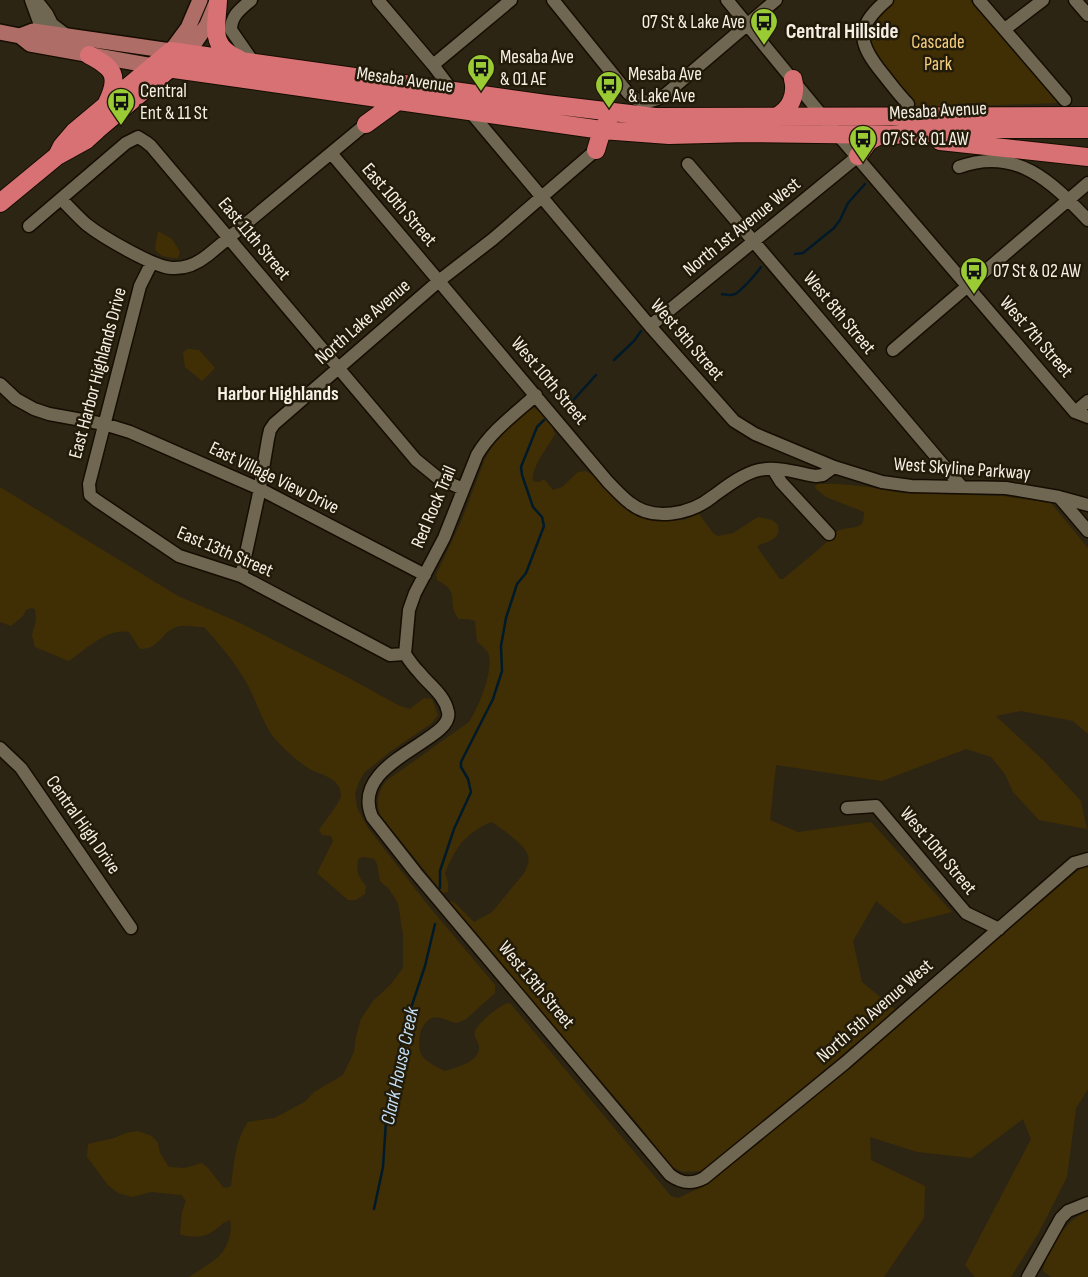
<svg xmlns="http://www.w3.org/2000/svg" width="1088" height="1277" font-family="'Sofia Sans Condensed',sans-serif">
  <rect width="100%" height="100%" fill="#2d2513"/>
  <!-- green -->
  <path fill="#402f05" d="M889,0H970L1058,103L911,108L867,50L871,16Z
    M158,231L172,239L180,252L178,258C168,258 160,257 155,249Z
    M187,349L199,350L215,368L202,381L185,367L183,353Z
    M534,408C543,413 553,423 555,434C549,445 530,469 533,481L539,482L544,479L553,490L562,487L578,472L585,471L593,475L616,501L638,516L661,521L683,520L699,514L714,534L718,536L733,533L758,517L772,520L778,525C781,539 770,541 759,545L757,547L780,579H783C798,566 814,554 829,540C832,537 835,531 840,530C854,525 864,532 864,512L826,497L816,489L815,486L818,484H840L868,487L902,493L1002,496L1051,503L1088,548V734L1073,721L1021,711L996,716L1044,761L1081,801L1087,829L1039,820L1013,792L1005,774L991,757L966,749L882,781L776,765L770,820L798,832L871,822L952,912L904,924L876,901L853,941L862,982L896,1010L714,1162L701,1171L683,1172L672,1167L634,1119L449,905L448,902L451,901L455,903L474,922L492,912L525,872C527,866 530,861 528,855C525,845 504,831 495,824L491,822C463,835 457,846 445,873L448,883V892L443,893L380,815C376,801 378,792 386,781L469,722C478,708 495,669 488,653C486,649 481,645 477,642L475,621L468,619H459C445,603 463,593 437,580L436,575L461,522L485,459L492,447L505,432L526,412Z
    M0,487L178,596L238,622L347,677L398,705L410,709L424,698L432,699L438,715L432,723L391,751L364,773L359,782L355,793L357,808L368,828L427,904L495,985V993L465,1020L456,1023C448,1021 440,1016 432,1018C419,1023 415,1048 423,1057C428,1063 438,1067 444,1071C455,1068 481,1062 479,1046C478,1040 473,1037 475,1031C478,1023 501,1003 510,1003L671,1196L678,1198L706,1185L1081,868L1088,866V1089L1076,1108L1067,1177L1038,1234L1011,1277H975L965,1265L1031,1139L1023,1119L971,1158L917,1152L870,1137L871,1160L925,1186L924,1218L884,1277H189C199,1270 213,1263 221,1254C228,1246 233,1230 230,1220C221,1223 219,1228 212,1232C202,1238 190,1238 180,1234L182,1212L186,1201L181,1195L151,1192L132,1197L118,1193L108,1185L87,1157L88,1144L114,1138L126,1133L138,1131L152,1136L158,1143L160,1153L169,1167L184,1168L202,1163L208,1168L223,1187L226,1188L231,1186C234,1164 235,1141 248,1122L274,1118L284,1113L306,1101L314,1092L343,1075L354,1052L356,1037L361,1019L373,1001L391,984L403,968V935L398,903L389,889L380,881L377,864L374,859L365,857L359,858C355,870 358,877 366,886L365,894L356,900H348L317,873L333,841L331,836L322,835L319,830C324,822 341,802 341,795C341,777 319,775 308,768C296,760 285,750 276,740C265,729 255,697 246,682C235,662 220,645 204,627C196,627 184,624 176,627C160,633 160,649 140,649L129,632C107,628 86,649 69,661L35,647L32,635L36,620L35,609L31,608L26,610L23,616L11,626L0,622Z
    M1088,1211V1277H1051L1043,1271C1048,1248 1065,1220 1088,1211Z"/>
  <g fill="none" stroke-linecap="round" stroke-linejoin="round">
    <!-- stream -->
    <path stroke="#001a2a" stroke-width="2.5" d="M795,254L803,253L834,228L840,220L848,203L865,184
      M722,294C727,295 730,296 735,294C740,292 757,273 761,267
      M614,360L634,341L641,331
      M568,406L596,375
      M440,888V871L454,829L471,792L468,779L461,767V762L493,699L502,671L501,646L506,618L517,584L526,573L544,526L542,517L533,507L522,475L521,467L537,427L544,420
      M374,1209L383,1167L387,1106L393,1084L404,1029L425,966L435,924"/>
    <defs>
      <path id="minor" d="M31,0L39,22L43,41
        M32,0L40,5L47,14L52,24L69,37
        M251,0C241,9 231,15 231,30L254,63
        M378,0L433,65L454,93
        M553,0L628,93C640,105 653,103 666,94L776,0
        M727,0L838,135L1075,412L1088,417
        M887,0C854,28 858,43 883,74C891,84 899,95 908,104
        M979,0L1065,100
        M1075,0L1088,15
        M1005,29L1043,0
        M433,65L511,0
        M467,108L650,326L734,421L755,434L834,467L882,482L911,486L1006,488L1059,497L1088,505
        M331,153L608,482C615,489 622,497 630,503C653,522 691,514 712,497C726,487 742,474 759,470C777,466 798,473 816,476L823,475L834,467
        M688,164L961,486
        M959,167C1016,146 1052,182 1088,220
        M61,199C69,207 77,216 86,224C101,236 153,267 172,268C186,269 198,263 208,255L366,124
        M29,226L126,143L138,137L146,142L151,146L416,460L438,478L463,489
        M152,262L140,286L89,484L90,495L96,500L179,556L241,576L390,655L405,654
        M650,326L858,156
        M893,350L1088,183
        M0,384L16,399L34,409L49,414L104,424L130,432L260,489L425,575
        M1075,412L1088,401
        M773,469L781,482L829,534
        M1059,497L1088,531
        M241,576L258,498L268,439L270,430L274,424L440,280L493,239L596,150
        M405,654C409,660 414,667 419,672C429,685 445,695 448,712C455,741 348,761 372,817L416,873L670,1175C681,1183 691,1185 704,1178L845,1063L1074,863L1088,859
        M405,654L409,610L415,593L444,538L477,455C491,431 515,414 536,395
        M0,748L21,768L131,928
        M847,808L876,806L966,913L999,929
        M1028,1277L1061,1218L1068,1211L1088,1203"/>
      <path id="major" d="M0,32L20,36L33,31L171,51L188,28L200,0
        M20,36L30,44L153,66
        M187,54L207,25L215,6"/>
      <path id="highway" d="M218,0C217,27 208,46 239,59
        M89,55C114,68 120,76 107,103
        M153,66L602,130L669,135L747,133L892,135L994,129H1088
        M775,117C790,111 797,95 793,79
        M366,124L399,100
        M940,141L1088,157
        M596,150L602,130L608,121
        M57,156L62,146L74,132L171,51L546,104L655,117L1088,116
        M858,156L869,141L880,135
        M0,203L57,156L86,140L97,130L175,64"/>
    </defs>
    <!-- minor casing -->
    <use href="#minor" stroke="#150d01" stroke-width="15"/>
    <!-- major casing -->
    <use href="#major" stroke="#150d01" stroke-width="18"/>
    <!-- highway casing -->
    <use href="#highway" stroke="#150d01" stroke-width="20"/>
    <!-- minor -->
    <use href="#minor" stroke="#706753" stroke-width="12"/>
    <!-- major -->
    <use href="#major" stroke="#ae6d67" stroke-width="15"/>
    <!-- highway -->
    <use href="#highway" stroke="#d77174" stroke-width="18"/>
  </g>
  <!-- icons -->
  <defs>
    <symbol id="bus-pin" viewBox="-11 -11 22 30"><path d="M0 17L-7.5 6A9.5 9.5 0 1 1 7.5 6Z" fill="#9acb34" stroke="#231b0a"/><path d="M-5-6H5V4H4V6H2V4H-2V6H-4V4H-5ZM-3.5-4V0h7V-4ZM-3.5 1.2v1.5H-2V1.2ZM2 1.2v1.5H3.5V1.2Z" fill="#111"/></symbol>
  </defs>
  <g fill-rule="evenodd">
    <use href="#bus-pin" x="748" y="6" width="32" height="43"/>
    <use href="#bus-pin" x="465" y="52" width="32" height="43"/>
    <use href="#bus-pin" x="593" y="69" width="32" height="43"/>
    <use href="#bus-pin" x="105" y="86" width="32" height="43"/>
    <use href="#bus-pin" x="847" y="123" width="32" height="43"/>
    <use href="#bus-pin" x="958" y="255" width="32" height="43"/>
  </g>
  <g text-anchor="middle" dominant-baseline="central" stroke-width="5" stroke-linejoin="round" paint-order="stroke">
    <!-- poi labels -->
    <g font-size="19" fill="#f5efe4" stroke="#231b0a" text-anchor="start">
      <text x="745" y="22" text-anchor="end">07 St &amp; Lake Ave</text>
      <text x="500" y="57">Mesaba Ave<tspan x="500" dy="22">&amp; 01 AE</tspan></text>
      <text x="628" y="74">Mesaba Ave<tspan x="628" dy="22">&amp; Lake Ave</tspan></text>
      <text x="140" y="91">Central<tspan x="140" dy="22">Ent &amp; 11 St</tspan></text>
      <text x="882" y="139">07 St &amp; 01 AW</text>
      <text x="993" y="271">07 St &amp; 02 AW</text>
    </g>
    <!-- park labels -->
    <g font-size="19" fill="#f5cf7f" stroke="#231b0a">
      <text x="938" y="42">Cascade<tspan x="938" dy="22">Park</tspan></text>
    </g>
    <!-- street labels -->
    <g font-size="19" fill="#f5efe4" stroke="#231b0a">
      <text transform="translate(405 80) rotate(8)">Mesaba Avenue</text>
      <text transform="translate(938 111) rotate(-3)">Mesaba Avenue</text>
      <text transform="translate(399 205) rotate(49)">East 10th Street</text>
      <text transform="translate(742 227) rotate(-39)">North 1st Avenue West</text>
      <text transform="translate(254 239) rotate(50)">East 11th Street</text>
      <text transform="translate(839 313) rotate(50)">West 8th Street</text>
      <text transform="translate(363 322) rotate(-41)">North Lake Avenue</text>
      <text transform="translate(1036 337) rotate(49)">West 7th Street</text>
      <text transform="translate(687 340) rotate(49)">West 9th Street</text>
      <text transform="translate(98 373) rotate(-75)">East Harbor Highlands Drive</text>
      <text transform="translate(549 381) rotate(50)">West 10th Street</text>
      <text transform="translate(962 469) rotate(4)">West Skyline Parkway</text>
      <text transform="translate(274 478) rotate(26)">East Village View Drive</text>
      <text transform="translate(434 507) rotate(-67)">Red Rock Trail</text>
      <text transform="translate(225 552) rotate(23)">East 13th Street</text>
      <text transform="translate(83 825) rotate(55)">Central High Drive</text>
      <text transform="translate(938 851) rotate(50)">West 10th Street</text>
      <text transform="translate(536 985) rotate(50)">West 13th Street</text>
      <text transform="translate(875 1011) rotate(-41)">North 5th Avenue West</text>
    </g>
    <!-- neighbourhood labels -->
    <g font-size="20" font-weight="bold" fill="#f5efe4" stroke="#231b0a">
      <text x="278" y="394">Harbor Highlands</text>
    </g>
    <!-- water labels -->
    <g font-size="20" font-style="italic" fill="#c1def4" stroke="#231b0a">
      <text transform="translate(400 1066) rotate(-78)">Clark House Creek</text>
    </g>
    <!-- quarter labels -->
    <g font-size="21" font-weight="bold" fill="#f5efe4" stroke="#231b0a">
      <text x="842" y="31">Central Hillside</text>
    </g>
  </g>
</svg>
